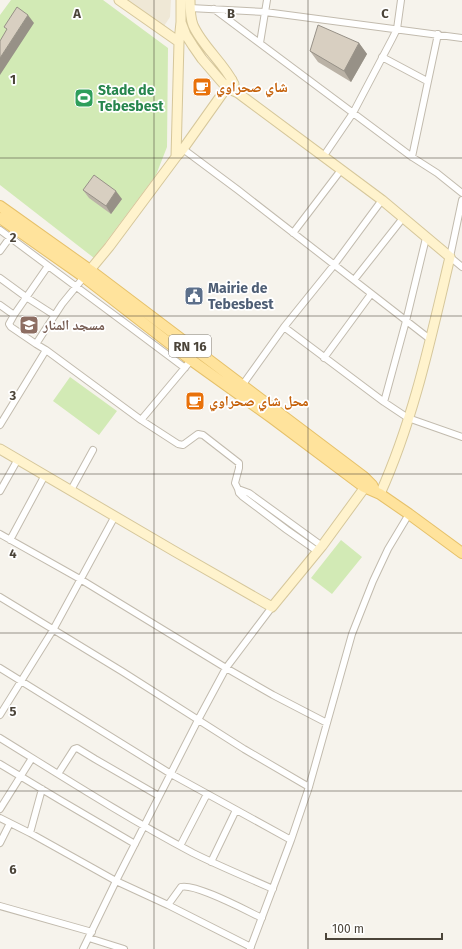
<svg xmlns="http://www.w3.org/2000/svg" width="462" height="949" font-family="'Fira Sans','Noto Naskh Arabic',sans-serif">
  <rect width="100%" height="100%" fill="#f6f3ec"/>
  <!-- education -->
  <path fill="#efe8d6" d="M121,0H171L170,17L164,26Z"/>
  <!-- green -->
  <path fill="#d2eab5" d="M11,0H103L168,48L167,147L156,175L94,258L0,185V15Z
    M70,377L117,411L99,435L53,401Z
    M341,540L362,557L332,594L311,578Z"/>
  <g fill="none" stroke-linecap="round" stroke-linejoin="round">
    <defs>
      <path id="street" d="M190,8L265,12L462,38
        M214,9L412,157L437,173L462,193
        M260,43L267,0
        M382,57L427,81
        M183,149L238,190L431,340
        M323,157L353,113L392,39L397,29L401,0
        M412,157L438,34
        M462,200L450,257L462,267
        M0,230L129,326L185,368
        M293,233L341,170
        M0,251L16,229
        M0,278L26,297L54,315
        M354,280L403,218
        M0,305L14,315
        M284,327L384,402L408,418L462,437
        M36,344L11,327L9,324L14,315L48,266
        M46,350L141,420L178,444L183,445L198,434L203,435L239,463V468L235,483L238,489L239,493L242,496L287,530L317,551
        M324,358L371,294
        M241,387L284,327L334,265L382,200
        M384,402L406,321L426,238
        M141,420L193,358
        M0,425L46,350L36,344L62,304L84,277
        M238,489L249,493L322,546
        M71,490L93,450
        M0,491L18,459
        M0,534L80,579L226,668L273,695L327,723
        M10,540L45,475
        M0,597L123,672L244,749L309,787
        M0,668L171,774L291,840
        M0,715L53,630L115,516
        M0,738C63,777 127,818 193,853C219,866 246,877 273,889
        M0,764L60,800L135,844
        M58,774L74,749L77,748L95,759L159,796
        M0,809L32,758
        M0,818L30,833L116,881L168,905L251,947
        M30,833L42,789
        M0,843L10,823
        M180,846L207,794
        M211,862L236,810
        M168,905L181,887C195,883 247,911 262,918
        M0,906L92,932
        M89,938L124,949
        M83,949L116,881L198,720L226,668L272,607
        M250,949L291,840L309,787L352,634L373,581L388,549L409,514"/>
      <path id="secondary" d="M119,0L179,42
        M190,0C190,8 190,17 193,25C202,46 224,63 234,84
        M181,22L186,35L193,46L202,59L227,88L238,93L382,200L450,257C431,337 414,419 380,494
        M176,157L179,42L181,22V0
        M85,276L109,247L176,157L183,149L232,80
        M0,449L174,551L272,607L322,546L368,483"/>
      <path id="primary" d="M0,206L90,270L364,477L372,485L375,491
        M0,218L84,277L191,360L272,418L364,487L380,494L409,514L462,553"/>
    </defs>
    <!-- street casing -->
    <use href="#street" stroke="#c2bbae" stroke-width="8"/>
    <!-- secondary casing -->
    <use href="#secondary" stroke="#d6c79b" stroke-width="11"/>
    <!-- primary casing -->
    <use href="#primary" stroke="#e6c16a" stroke-width="12"/>
    <!-- street -->
    <use href="#street" stroke="#fff" stroke-width="6"/>
    <!-- secondary -->
    <use href="#secondary" stroke="#fff3cd" stroke-width="9"/>
    <!-- primary -->
    <use href="#primary" stroke="#ffe39c" stroke-width="10"/>
  </g>
  <!-- wall -->
  <path fill="#bab2a6" d="M359,43L367,54L351,82L318,62L310,51Z
    M83,190L122,199L111,214L89,198Z"/>
  <!-- shaded-wall -->
  <path fill="#979187" d="M28,15L34,23L0,75V58Z
    M359,43L367,54L351,82L344,71Z
    M116,191L122,199L111,214L106,206Z"/>
  <!-- building -->
  <path fill="#d8cfc1" stroke="#979187" d="M17,7L28,15L0,58V41L7,29L4,27Z
    M318,25L359,43L344,71L310,51Z
    M94,175L116,191L106,206L83,190Z"/>
  <!-- grid -->
  <path fill="none" stroke="#4b4439" stroke-width="1" stroke-opacity="0.55" d="M154,0V949M308,0V949M0,158H462M0,316H462M0,474H462M0,633H462M0,791H462"/>
  <!-- icons -->
  <defs>
    <symbol id="cafe-square" viewBox="-11 -11 22 22"><rect x="-9" y="-9" width="18" height="18" rx="4" fill="#e8710a" stroke="#fff"/><path d="M-5.5-4.5H6V0H3Q3 3.5 0 3.5H-2.5Q-5.5 3.5-5.5 0ZM3-3.2v2h1.7v-2ZM-6 4.5H4V6H-6Z" fill="#fff"/></symbol>
    <symbol id="stadium-square" viewBox="-11 -11 22 22"><rect x="-9" y="-9" width="18" height="18" rx="4" fill="#2e9e5b" stroke="#fff"/><path d="M0-5a6.5 5 0 1 0 0 10a6.5 5 0 1 0 0-10ZM-3.5-1.8h7v3.6h-7Z" fill="#fff"/></symbol>
    <symbol id="civic-square" viewBox="-11 -11 22 22"><rect x="-9" y="-9" width="18" height="18" rx="4" fill="#5c6f8a" stroke="#fff"/><path d="M-.6-6.5H3V-4.5H.6V-3L4-1V1h2V6H-6V1h2V-1L-.6-3ZM-1.2 2.5V6h2.4V2.5Z" fill="#fff"/></symbol>
    <symbol id="school-square" viewBox="-11 -11 22 22"><rect x="-9" y="-9" width="18" height="18" rx="4" fill="#8d6e63" stroke="#fff"/><path d="M0-5L7-2L0 1L-7-2ZM-4 1L0 2.5L4 1V4Q0 6-4 4Z" fill="#fff"/></symbol>
  </defs>
  <g fill-rule="evenodd">
    <use href="#cafe-square" x="191" y="76" width="22" height="22"/>
    <use href="#stadium-square" x="73" y="87" width="22" height="22"/>
    <use href="#civic-square" x="183" y="285" width="22" height="22"/>
    <use href="#school-square" x="18" y="314" width="22" height="22"/>
    <use href="#cafe-square" x="184" y="390" width="22" height="22"/>
  </g>
  <g text-anchor="middle" dominant-baseline="central" stroke-width="3.5" stroke-linejoin="round" paint-order="stroke">
    <!-- shield labels -->
    <rect fill="#fff" stroke="#817c74" stroke-width="1" x="169" y="335" width="42" height="22" rx="3"/>
    <g font-size="13" font-weight="bold" fill="#4b4439">
      <text x="190" y="346">RN 16</text>
    </g>
    <!-- food labels -->
    <g font-size="14" font-weight="bold" fill="#c56008" stroke="#fff" text-anchor="start">
      <text x="216" y="87">شاي صحراوي</text>
      <text x="209" y="401">محل شاي صحراوي</text>
    </g>
    <!-- leisure labels -->
    <g font-size="14" font-weight="bold" fill="#27864d" stroke="#fff" text-anchor="start">
      <text x="98" y="90">Stade de<tspan x="98" dy="16">Tebesbest</tspan></text>
    </g>
    <!-- service labels -->
    <g font-size="14" font-weight="bold" fill="#4e5e75" stroke="#fff" text-anchor="start">
      <text x="208" y="288">Mairie de<tspan x="208" dy="16">Tebesbest</tspan></text>
    </g>
    <!-- education labels -->
    <g font-size="14" font-weight="bold" fill="#785e54" stroke="#fff" text-anchor="start">
      <text x="43" y="325">مسجد المنار</text>
    </g>
  </g>
  <g font-size="13" text-anchor="middle" font-weight="bold" fill="#4b4439" stroke="#fff" stroke-width="3.5" stroke-linejoin="round" paint-order="stroke">
    <text x="77" y="18">A</text>
    <text x="231" y="18">B</text>
    <text x="385" y="18">C</text>
    <text x="13" y="84">1</text>
    <text x="13" y="242">2</text>
    <text x="13" y="400">3</text>
    <text x="13" y="558">4</text>
    <text x="13" y="716">5</text>
    <text x="13" y="874">6</text>
  </g>
  <!-- scale -->
  <path d="M326 933v6h116v-6" fill="none" stroke="#4b4439" stroke-width="2"/>
  <text x="332" y="933" font-size="12" fill="#4b4439" stroke="#ffffff" stroke-width="3" paint-order="stroke">100 m</text>
</svg>
